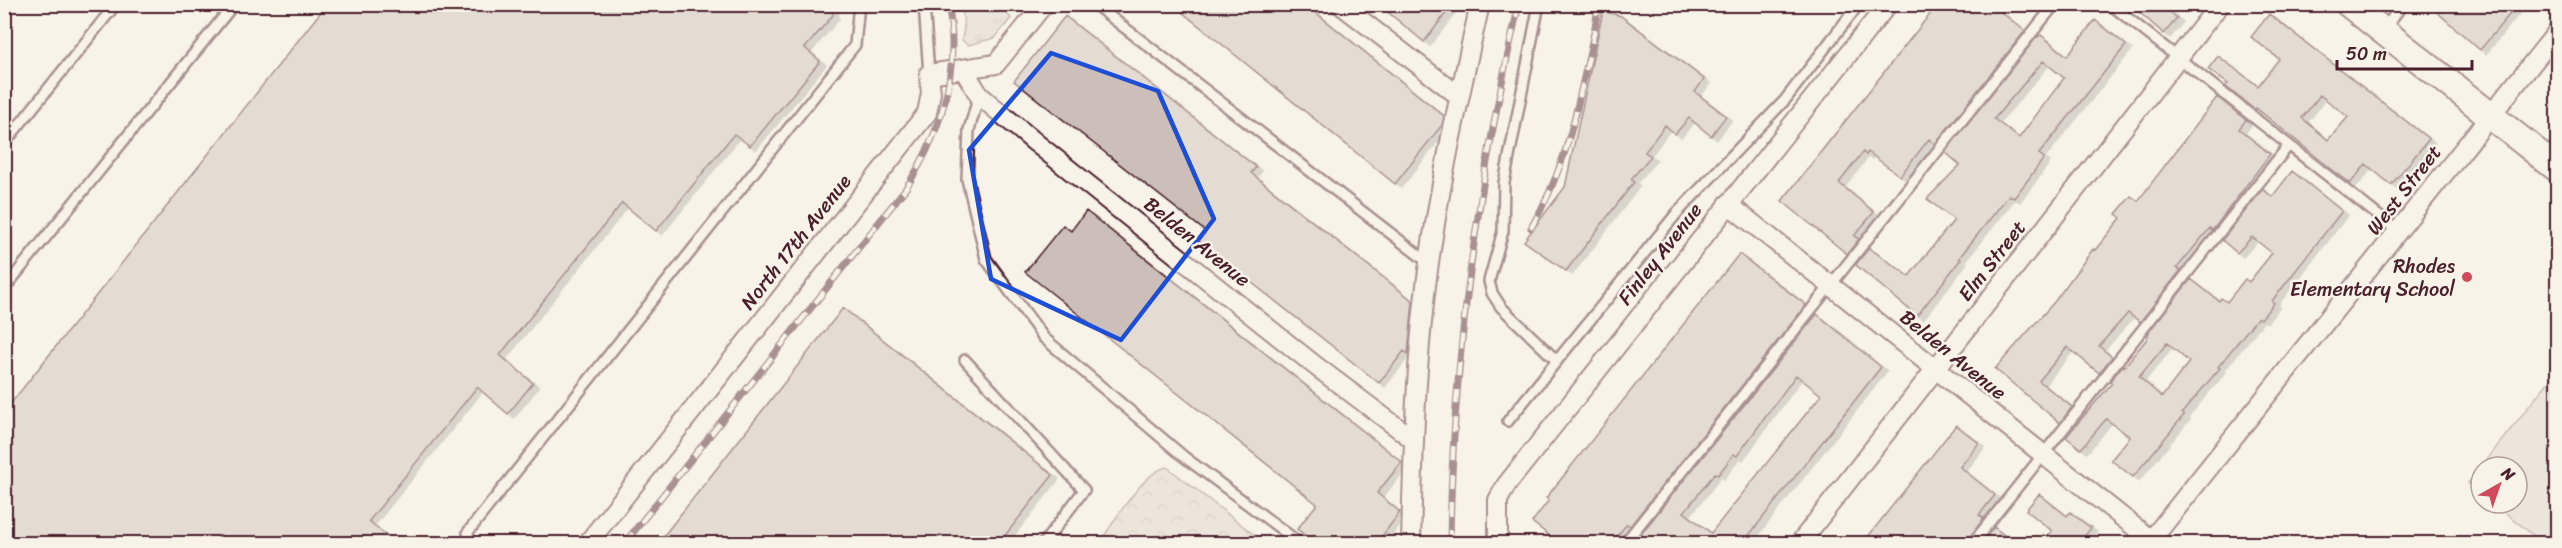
<svg xmlns="http://www.w3.org/2000/svg" width="2562" height="548" font-family="Sriracha,sans-serif">
  <defs>
    <pattern id="grass-tufts" width="24" height="20" patternUnits="userSpaceOnUse" patternTransform="scale(1.5)"><rect width="24" height="20" fill="#ded4cc"/><path d="M3 7l-1-3M5 7V3M7 7l1-3M15 17l-1-3M17 17v-4M19 17l1-3" fill="none" stroke="#c0b6af"/></pattern>
    <pattern id="forest-crowns" width="20" height="18" patternUnits="userSpaceOnUse" patternTransform="scale(1.5)"><rect width="20" height="18" fill="#ded4cc"/><path d="M2 6a3 3 0 1 1 6 0M12 15a3 3 0 1 1 6 0" fill="none" stroke="#c0b6af"/></pattern>
    <filter id="shadow"><feDropShadow dx="6" dy="4" stdDeviation="0" flood-color="#0004"/></filter>
  </defs>
  <rect width="100%" height="100%" fill="#f7f3e8"/>
  <filter id="ink" filterUnits="userSpaceOnUse"><feTurbulence type="fractalNoise" baseFrequency=".0167" numOctaves="2"/><feDisplacementMap in="SourceGraphic" scale="12" xChannelSelector="R" yChannelSelector="G"/><feConvolveMatrix kernelMatrix="1 2 1 2 8 2 1 2 1" color-interpolation-filters="sRGB"/></filter>
  <g filter="url(#ink)">
    <!-- grass -->
    <path fill="url(#grass-tufts)" stroke="#947a7c" stroke-width="1.5" d="M962,5H999L1011,18L995,38L968,45L962,40L964,28Z"/>
    <!-- forest -->
    <path fill="url(#forest-crowns)" stroke="#947a7c" stroke-width="1.5" d="M1167,467L1265,543H1099C1114,523 1142,472 1167,467Z"/>
    <!-- park -->
    <path fill="#ded4cc" stroke="#947a7c" stroke-width="1.5" d="M2557,371V543H2543L2493,503H2517V467H2481V493L2468,483Z"/>
    <!-- building -->
    <path fill="#ccbfb9" stroke="#4a1f2b" stroke-width="1.5" fill-rule="evenodd" filter="url(#shadow)" d="M327,4H832L833,15L805,48L820,61L750,146L734,134L656,231L622,203L500,355L533,383L508,414L477,387L369,521L395,543H4V412Z
      M1172,4H1305L1444,116L1442,125L1395,184Z
      M1378,4H1453L1424,42Z
      M1938,4H1991L2025,31L1935,144L1929,139L1900,176L1868,152L1866,155L1863,152L1839,183L1874,212L1854,236L1859,239L1847,254L1782,201Z
      M2130,4H2161L2177,18L2164,34Z
      M2428,4H2518L2480,50Z
      M1603,11L1621,16L1704,79L1695,92L1726,116L1711,136L1689,118L1675,134L1665,125L1645,152L1651,156L1631,179L1634,182L1566,271L1524,241L1565,187Z
      M2269,14L2429,139L2391,185L2366,164L2350,184L2256,108L2255,110L2225,86L2228,84L2208,69L2218,56L2258,86L2279,59L2251,37ZM2320,95L2348,117L2328,140L2302,118Z
      M1065,16L1256,167L1251,173L1413,301L1408,354L1404,351L1379,383L1199,241L1206,232L1014,81Z
      M2095,20L2126,45L2039,154L2044,158L2027,181L2014,198L2009,195L1959,258L1961,259L1917,316L1856,265L1857,263L1869,248L1909,276L1954,220L1927,199L1960,165L1945,152L2035,39L2041,35L2067,56ZM2043,61L2064,78L2019,138L1994,119Z
      M2217,97L2246,120L2239,129L2270,154L2212,231L2210,228L2177,268L2181,270L2140,322L2128,313L2099,346L2112,357L2099,373L2067,347L2039,381L2072,407L2060,423L1995,369L2055,301L2093,249L2095,250L2121,218L2116,214L2131,196L2138,201Z
      M2292,171L2342,211L2272,301L2274,303L2261,319L2258,317L2218,367L2220,368L2182,413L2184,415L2133,477L2111,460L2130,437L2106,419L2081,449L2066,437L2112,383L2110,381L2123,365L2124,367L2146,340L2150,330L2191,279L2219,301L2221,298L2227,302L2245,279L2249,282L2272,253L2252,237L2237,253L2222,240L2263,189L2272,197ZM2167,343L2189,362L2162,397L2139,377Z
      M1086,211L1402,462L1377,493L1400,512L1377,543H1315L1297,529L1317,504L1025,272L1063,225L1071,231Z
      M1739,254L1806,305L1630,526L1627,524L1611,543H1559L1532,522L1549,500L1546,498Z
      M843,308L1053,475L999,543H658Z
      M1817,314L1881,367L1743,543H1652L1641,534ZM1796,375L1821,395L1711,533L1684,512L1715,473L1718,475L1734,454L1737,456Z
      M1956,425L1979,443L1960,467L1995,495L1979,515L1984,518L1965,543H1863Z
      M2039,494L2067,516L2070,512L2091,528L2079,543H2043L2052,531L2026,510Z
      M1994,527L2013,543H1981Z"/>
    <g fill="none" stroke-linecap="round" stroke-linejoin="round">
      <defs>
        <path id="lane" d="M924,4L929,74
          M1094,4L1429,263
          M1539,4L1504,183L1503,231L1489,281L1492,293L1501,307L1557,361
          M2110,4L2399,232
          M2384,29L2403,4
          M979,95L969,130L967,179L986,259L1044,338L1183,456L1301,544
          M4,144L116,4
          M4,289L234,4
          M965,360L1084,490L1043,544
          M1508,421L1677,213L1785,100L1859,4
          M469,544L468,532L855,45L859,4
          M1624,544L2055,4
          M1972,544L2289,145"/>
        <path id="street" d="M1340,4L1459,96
          M964,70L979,95L1036,143L1317,367L1414,440
          M1728,204L2151,540
          M587,544L927,113L931,93L929,74L996,64L1044,4
          M1411,544C1413,450 1416,355 1429,263C1441,176 1461,90 1480,4
          M1498,544V500L1507,484L1888,4
          M1799,544L2220,4
          M2148,544L2558,31"/>
        <path id="secondary" d="M2349,4L2558,169"/>
      </defs>
      <!-- lane casing -->
      <use href="#lane" stroke="#4a1f2b" stroke-width="14"/>
      <!-- street casing -->
      <use href="#street" stroke="#4a1f2b" stroke-width="22"/>
      <!-- secondary casing -->
      <use href="#secondary" stroke="#4a1f2b" stroke-width="30"/>
      <!-- lane -->
      <use href="#lane" stroke="#f7f3e8" stroke-width="9"/>
      <!-- street -->
      <use href="#street" stroke="#f7f3e8" stroke-width="18"/>
      <!-- secondary -->
      <use href="#secondary" stroke="#f7f3e8" stroke-width="26"/>
      <defs>
        <path id="rail" d="M1531,228C1560,178 1572,133 1584,77C1590,53 1596,29 1598,4
          M624,544L906,188C941,133 961,70 948,4
          M1450,544C1452,361 1478,182 1519,4"/>
      </defs>
      <!-- rail casing -->
      <use href="#rail" stroke="#4a1f2b" stroke-width="7"/>
      <!-- rail -->
      <use href="#rail" stroke="#f7f3e8" stroke-width="4.5" stroke-dasharray="14" stroke-linecap="butt"/>
    </g>
  </g>
  <!-- marked area -->
  <path d="M0 0H2562V548H0ZM1051,53L1158,91L1214,219L1121,340L991,279L969,150Z" fill="#f7f3e8" fill-opacity=".55" fill-rule="evenodd"/>
  <path fill="none" stroke="#1d4ed8" stroke-width="4.5" stroke-linejoin="round" d="M1051,53L1158,91L1214,219L1121,340L991,279L969,150Z"/>
  <!-- markers -->
  <circle fill="#d1495b" stroke="#f7f3e8" stroke-width="2" cx="2467" cy="277" r="6"/>
  <g text-anchor="middle" dominant-baseline="central" stroke-width="5" stroke-linejoin="round" paint-order="stroke">
    <!-- street labels -->
    <g font-size="20" fill="#4a1f2b" stroke="#f7f3e8">
      <text transform="translate(2404 190) rotate(-52)">West Street</text>
      <text transform="translate(796 242) rotate(-52)">North 17th Avenue</text>
      <text transform="translate(1197 242) rotate(39)">Belden Avenue</text>
      <text transform="translate(1660 254) rotate(-52)">Finley Avenue</text>
      <text transform="translate(1992 261) rotate(-52)">Elm Street</text>
      <text transform="translate(1953 355) rotate(39)">Belden Avenue</text>
    </g>
    <!-- poi labels -->
    <g font-size="20" fill="#4a1f2b" stroke="#f7f3e8" text-anchor="end">
      <text x="2455" y="266">Rhodes<tspan x="2455" dy="23">Elementary School</tspan></text>
    </g>
  </g>
  <!-- margin -->
  <rect width="2562" height="548" fill="none" stroke="#f7f3e8" stroke-width="24"/>
  <rect x="12" y="12" width="2538" height="524" fill="none" stroke="#4a1f2b" stroke-width="2" filter="url(#ink)"/>
  <!-- north arrow -->
  <g transform="translate(2499 485) rotate(40)"><circle r="28" fill="#f7f3e8" stroke="#b29e9c" stroke-width="1.5"/>
  <path d="M0-4.5L10 22L0 15L-10 22Z" fill="#d1495b"/>
  <text y="-9" font-size="16" font-weight="bold" text-anchor="middle" fill="#4a1f2b">N</text>
  </g>
  <!-- scale -->
  <path d="M2337 60v9h135v-9" fill="none" stroke="#4a1f2b" stroke-width="3"/>
  <text x="2346" y="60" font-size="18" fill="#4a1f2b" stroke="#f7f3e8" stroke-width="4.5" paint-order="stroke">50 m</text>
</svg>
